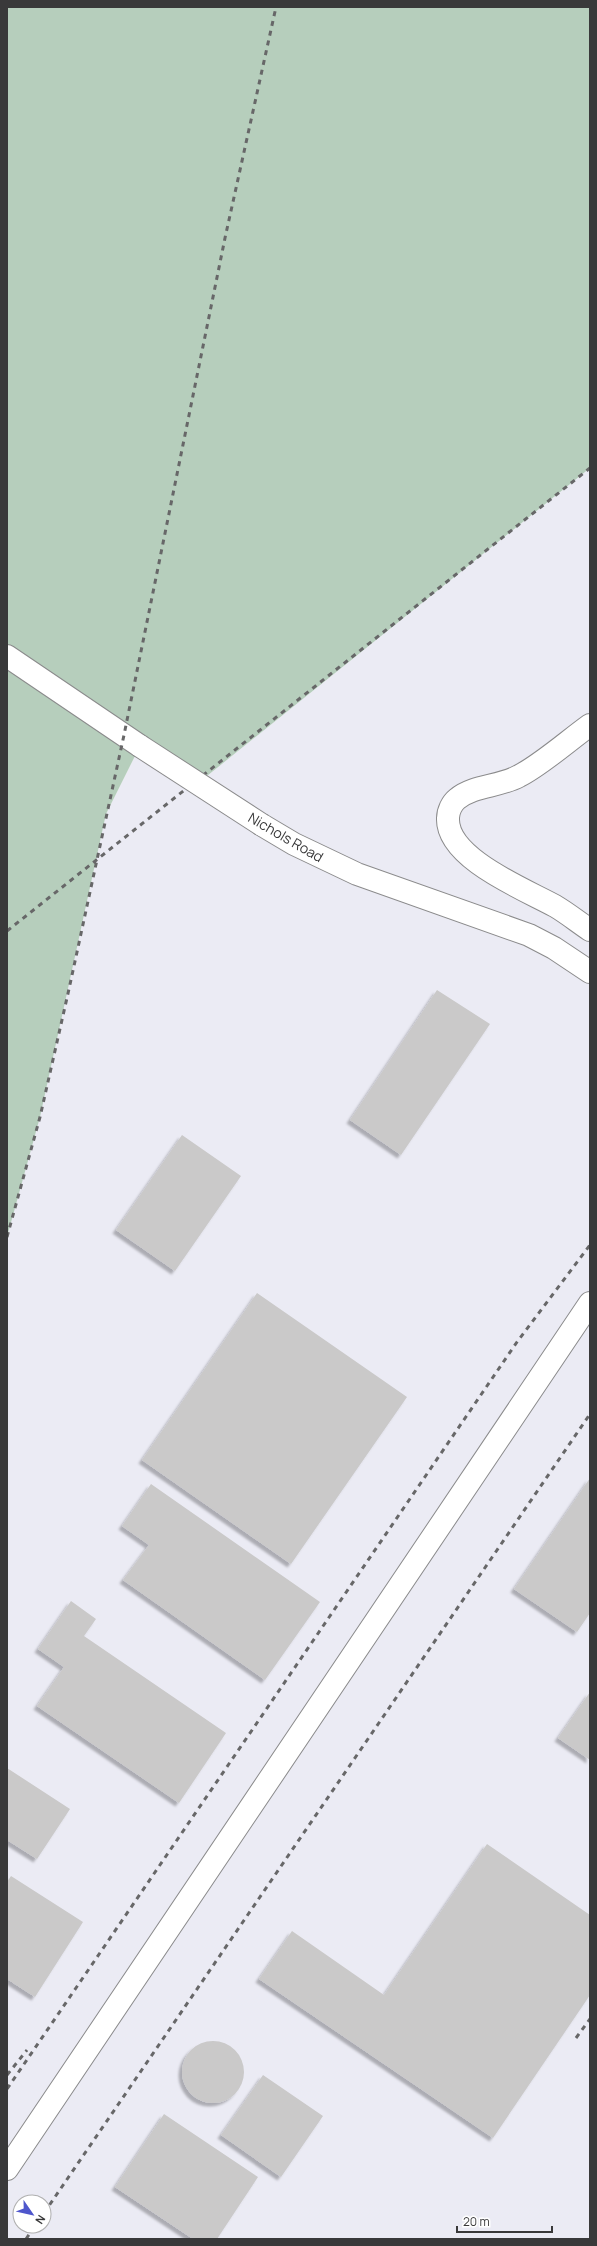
<svg xmlns="http://www.w3.org/2000/svg" width="597" height="2246" font-family="Manrope,sans-serif">
  <defs>
    <filter id="shadow"><feDropShadow dx="-3.5" dy="3.5" stdDeviation="1" flood-color="#0004"/></filter>
  </defs>
  <rect width="100%" height="100%" fill="#f7f7f8"/>
  <!-- built -->
  <path fill="#ebebf4" fill-rule="evenodd" d="M590,468V2239H7V1237L83,920L106,814L140,746L197,784ZM20,2202H44V2226H20Z"/>
  <!-- green -->
  <path fill="#b6cebc" d="M7,7H590V468L197,784L140,746L106,814L40,1117L7,1237Z"/>
  <!-- building -->
  <path fill="#cac9c9" filter="url(#shadow)" d="M437,990L490,1024L401,1155L350,1120Z
    M182,1135L241,1176L175,1271L116,1230Z
    M257,1293L407,1397L291,1564L142,1460Z
    M590,1478V1613L577,1632L514,1589Z
    M151,1484L320,1602L265,1680L123,1580L149,1545L122,1526Z
    M71,1601L96,1619L84,1636L226,1733L179,1803L37,1706L64,1667L38,1649Z
    M590,1692V1760L558,1738Z
    M7,1768L70,1809L37,1859L7,1840Z
    M487,1844L590,1915V1995L493,2138L259,1979L292,1931L384,1995Z
    M11,1876L83,1922L35,1997L7,1979V1882Z
    M182 2072a31 31 0 1 1 62 0a31 31 0 1 1-62 0Z
    M263,2075L323,2116L281,2177L221,2135Z
    M164,2114L258,2177L217,2239H193L115,2187Z"/>
  <g fill="none" stroke-linecap="round" stroke-linejoin="round">
    <defs>
      <path id="minor" d="M7,656L140,746
        M590,725C569,740 541,765 519,776C499,787 474,785 457,799C452,803 448,811 448,818C446,858 524,889 555,906C567,913 578,922 590,930
        M262,825L294,844L357,874L529,935L554,948L590,972
        M7,2169L590,1303"/>
    </defs>
    <!-- minor casing -->
    <use href="#minor" stroke="#8b8b8c" stroke-width="24"/>
    <!-- minor -->
    <use href="#minor" stroke="#fff" stroke-width="22"/>
    <!-- rail -->
    <path stroke="#676768" stroke-width="3" stroke-dasharray="5 5" stroke-linecap="butt" d="M7,931L590,468
      M7,1237L40,1117L69,989L124,735L225,238L276,7
      M576,2038L590,2019
      M7,2075L27,2050
      M7,2089L517,1342L590,1245
      M44,2213L590,1414
      M26,2239L35,2226"/>
    <defs>
      <path id="minor-bridge" d="M140,746L262,825"/>
    </defs>
    <!-- minor-bridge casing -->
    <use href="#minor-bridge" stroke="#8b8b8c" stroke-width="24" stroke-linecap="butt"/>
    <!-- minor-bridge -->
    <use href="#minor-bridge" stroke="#fff" stroke-width="22"/>
  </g>
  <g text-anchor="middle" dominant-baseline="central" stroke-width="3" stroke-linejoin="round" paint-order="stroke">
    <!-- street labels -->
    <g font-size="14" fill="#39393a" stroke="#fff">
      <text transform="translate(286 837) rotate(30)">Nichols Road</text>
    </g>
  </g>
  <!-- border -->
  <rect width="597" height="2246" fill="none" stroke="#39393a" stroke-width="16"/>
  <!-- north arrow -->
  <g transform="translate(32 2214) rotate(124)"><circle r="19" fill="#ffffff" stroke="#b0b0b0"/>
  <path d="M0-3L7 15L0 10L-7 15Z" fill="#4e56cc"/>
  <text y="-6" font-size="11" font-weight="bold" text-anchor="middle" fill="#39393a">N</text>
  </g>
  <!-- scale -->
  <path d="M457 2226v6h95v-6" fill="none" stroke="#39393a" stroke-width="2"/>
  <text x="463" y="2226" font-size="12" fill="#39393a" stroke="#ffffff" stroke-width="3" paint-order="stroke">20 m</text>
</svg>
